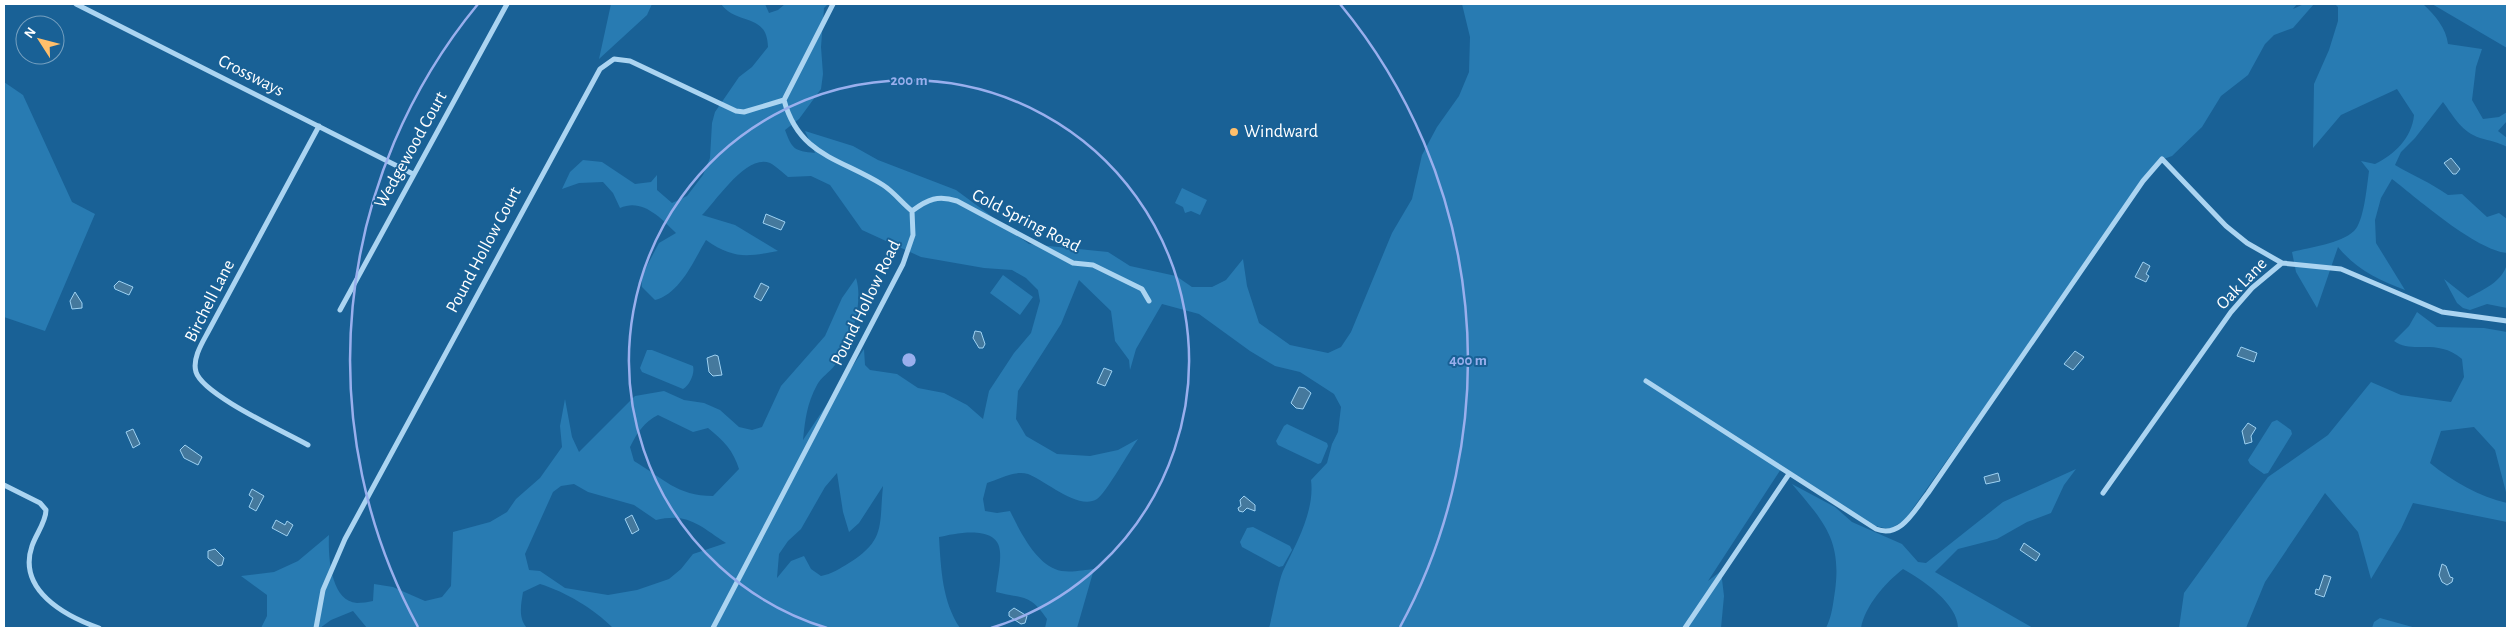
<svg xmlns="http://www.w3.org/2000/svg" width="2511" height="632" font-family="'Alegreya Sans',sans-serif">
  <rect width="100%" height="100%" fill="#196196"/>
  <!-- green -->
  <path fill="#287bb2" fill-rule="evenodd" d="M611,4H652L647,15L599,59Z
    M721,4H765L769,13L778,10L785,4H828L824,8L821,47L823,74L821,89L799,119L785,130C792,149 794,151 815,153L805,131L853,146L878,160L956,190L1029,244L1108,252L1130,266L1176,276L1192,287H1212L1226,280L1243,259L1247,286L1259,323L1290,345L1328,353L1341,347L1351,332L1392,233L1412,199L1422,155L1437,127L1459,96L1469,72L1470,37L1462,4H2297L2293,9L2304,4H2314L2293,28L2274,35L2265,44L2248,75L2221,96L2202,127L2172,156L2158,161L1904,521L1889,529L1875,526L1781,469L1708,581L1721,571L1724,596L1721,628H1269C1273,614 1278,583 1283,571C1296,544 1315,511 1311,480L1327,463L1332,444L1338,432L1341,407L1334,394L1300,372L1275,366L1250,351L1199,314L1162,304L1136,349L1130,370L1129,360L1115,341L1111,311L1079,280L1061,324L1018,391L1016,419L1026,436L1057,454L1090,456L1118,450L1138,439C1130,450 1106,493 1097,499C1078,511 1045,480 1028,474C1015,470 999,479 987,483L983,499L985,511L997,513L1010,511C1020,531 1034,560 1055,569C1066,574 1083,570 1094,569L1077,628H1045L1047,619C1029,593 1023,599 996,592C997,579 1001,565 1000,552C999,524 956,533 939,537C941,569 942,601 960,628H613C594,609 566,592 540,584L523,592C521,605 518,618 527,628H367L353,611L331,620L320,628H261L267,616V595L241,576L274,572L298,561L329,535C328,554 330,601 357,603C362,603 368,602 373,601L374,584L393,587L425,601L442,597L451,586L453,532L490,522L507,512L516,499L540,478L562,447L560,426L565,399L572,437L579,452L635,396L664,391L684,400L704,403L720,410L739,427L752,430L762,427L781,386L825,336L842,298L856,278C864,302 851,346 835,365C830,372 821,377 817,385C807,403 805,420 803,440L864,349L865,365L870,370L897,374L918,388L944,393L967,405L983,419L989,391L1014,353L1031,333L1040,301L1038,290L1026,278L1012,270L984,268L921,257L862,230L830,185L811,176L788,177C783,173 776,166 770,163C747,153 716,201 702,215L735,225L778,251C747,257 733,259 706,240C694,260 680,294 655,300L642,287L641,277L659,243L676,233C660,217 642,198 620,208L613,193L603,182L579,183L562,189L570,172L583,160L602,162L635,184L651,182L657,175V190L672,203L687,196L703,175L710,158L712,123L715,112L739,77L752,67L768,47C767,12 737,26 721,4ZM658,415L693,432L708,428C724,441 733,450 739,469L713,496C677,496 663,478 634,461L630,447C637,433 644,422 658,415ZM837,473L843,512L849,532L859,523L883,486C879,525 886,540 849,563C839,569 832,574 821,576L811,569L804,556L791,561L777,578L779,554L788,541L801,529L825,487ZM574,484L588,492L634,505L656,520C688,512 700,526 726,543L693,554L681,569L669,579L637,590L608,595L565,588L540,571L529,570L525,554L553,492L561,486Z
    M2335,4H2423C2435,15 2446,28 2448,44L2482,49L2476,67L2472,100L2483,119L2499,117L2507,112V121L2498,131L2507,138V147C2498,142 2490,141 2480,138C2462,132 2454,117 2443,102L2415,138L2401,152L2395,165C2412,175 2431,183 2448,195L2462,194L2487,217L2499,213L2507,219V253C2476,250 2419,200 2392,179L2381,198L2375,220L2376,243L2405,290C2378,280 2356,269 2338,247L2317,308L2296,272L2292,252C2311,247 2340,244 2354,231C2364,222 2367,185 2369,171L2361,161L2375,164C2394,155 2412,138 2414,115L2397,89L2341,115L2313,148L2314,84L2329,50L2338,21V7Z
    M2432,4H2507V48Z
    M4,82L23,95L72,202L95,214L45,331L4,317Z
    M1182,188L1207,200L1200,215L1191,211L1185,213L1183,207L1175,203Z
    M2507,264V308L2487,304L2470,310L2463,308L2457,303L2444,279L2468,298C2484,289 2502,282 2507,264Z
    M1003,275L1033,297L1020,315L990,293Z
    M2417,312L2437,327L2484,328L2507,332V496L2495,450L2474,427L2441,431L2430,463C2452,481 2480,497 2507,503V522L2413,503L2401,529L2371,579L2358,532L2325,493L2265,582L2246,628H2179L2184,593L2268,477L2328,435L2371,382L2401,395L2451,402L2464,377L2462,359C2436,337 2413,355 2394,341L2409,326Z
    M647,350H652L693,366C695,373 690,385 683,389L642,372L640,368Z
    M2277,420L2291,430L2292,434L2268,473L2264,474L2250,464L2248,460L2272,422Z
    M1287,424L1327,443L1328,446L1321,463L1318,464L1278,445L1276,441L1284,426Z
    M2076,469L2064,485L2051,513L2027,522L1997,539L1958,549L1935,572L2033,628H1958C1958,604 1923,580 1903,569C1885,583 1865,606 1861,628H1826C1832,616 1833,604 1835,591C1842,539 1823,521 1792,484L1835,507L1852,522L1902,544L1918,562L1926,563L2003,502Z
    M1253,527L1290,546L1292,550L1283,566L1279,567L1242,547L1240,542L1247,528Z
    M2380,618L2416,628H2372L2374,622Z"/>
  <!-- water -->
  <path fill="#45799d" stroke="#9ed2f3" d="M2451,158L2460,169L2456,174H2453L2444,163Z
    M766,214L785,222L781,230L763,223Z
    M2143,262L2150,266L2146,274L2149,276L2146,282L2135,277Z
    M119,281L133,287L129,295L115,289L114,286Z
    M761,283L769,287L761,301L754,297Z
    M75,292L82,303V308L72,309L70,301Z
    M975,331L981,332L985,344L983,348H979L973,338Z
    M2241,347L2257,353L2254,362L2237,356Z
    M2075,351L2084,357L2073,370L2064,364Z
    M715,355L718,356L722,375L713,376L709,372L707,358Z
    M1104,368L1112,371L1105,386L1097,383Z
    M1299,387L1305,388L1311,393L1303,409L1296,408L1291,403Z
    M2248,423L2256,428L2251,436L2252,442L2245,444L2242,431Z
    M133,429L140,444L133,448L126,432Z
    M185,445L202,457L198,465L184,458L180,450Z
    M1998,473L2000,481L1986,484L1984,477Z
    M252,489L264,496L256,511L249,507L253,498L249,495Z
    M1244,496L1255,505V511L1247,508L1243,512L1239,511L1238,508L1241,506L1240,500Z
    M632,515L639,530L632,534L625,519Z
    M276,520L285,525L287,521L293,525L287,536L272,528Z
    M2024,543L2040,554L2036,561L2020,550Z
    M215,549L224,558L222,565L218,566L208,558V551Z
    M2442,564L2446,566L2450,577L2453,578L2452,582L2447,585L2442,582L2439,575Z
    M2324,575L2331,577L2324,597L2315,594L2316,589L2319,590Z
    M1014,608L1027,616L1025,623L1021,624L1009,616V612Z"/>
  <g fill="none" stroke-linecap="round" stroke-linejoin="round">
    <!-- street -->
    <path stroke="#abd4f1" stroke-width="5" d="M76,4L413,174
      M912,211C928,199 938,195 957,201L1073,263L1093,265L1142,289L1149,301
      M340,310L507,4
      M1646,381L1876,529C1901,539 1915,509 1928,493L2143,181L2162,159L2226,226L2247,243L2282,263
      M308,445C285,432 203,395 196,372C192,359 202,343 208,332L319,126
      M4,485L40,503L46,510C46,522 36,534 32,546C17,590 65,616 99,628
      M2103,493L2231,312L2252,288L2282,263L2341,269L2442,312L2507,321
      M316,628L323,590L345,539L600,69L614,59L630,61L736,111L744,112L784,100
      M713,628L903,264L913,235L912,211C902,203 894,192 883,185C840,158 799,156 784,100L833,4
      M1685,628L1789,474"/>
  </g>
  <!-- distance rings -->
  <g fill="none" stroke="#99afed" stroke-width="2.5">
    <path d="M827 628A280 280 0 1 1 991 628"/>
    <path d="M418 627A559 559 0 0 1 478 4M1340 4A559 559 0 0 1 1400 627"/>
  </g>
  <!-- markers -->
  <circle fill="#ffbf6b" stroke="#196196" stroke-width="2" cx="1234" cy="132" r="5"/>
  <g text-anchor="middle" dominant-baseline="central" stroke-width="4" stroke-linejoin="round" paint-order="stroke">
    <!-- street labels -->
    <g font-size="18" fill="#fff" stroke="#196196">
      <text transform="translate(251 76) rotate(27)">Crossways</text>
      <text transform="translate(411 150) rotate(-61)">Wedgewood Court</text>
      <text transform="translate(1026 221) rotate(27)">Cold Spring Road</text>
      <text transform="translate(484 250) rotate(-62)">Pound Hollow Court</text>
      <text transform="translate(2242 284) rotate(-46)">Oak Lane</text>
      <text transform="translate(210 301) rotate(-63)">Birchell Lane</text>
      <text transform="translate(866 303) rotate(-64)">Pound Hollow Road</text>
    </g>
    <!-- poi labels -->
    <g font-size="18" fill="#fff" stroke="#196196" text-anchor="start">
      <text x="1244" y="132">Windward</text>
    </g>
  </g>
  <circle cx="909" cy="360" r="8" fill="#99afed" stroke="#196196" stroke-width="2.5"/>
  <g font-size="15" text-anchor="middle" font-weight="bold" fill="#99afed" stroke="#196196" stroke-width="4" stroke-linejoin="round" paint-order="stroke">
    <text x="909" y="85">200 m</text>
    <text x="1468" y="365">400 m</text>
  </g>
  <!-- border -->
  <rect width="2511" height="632" fill="none" stroke="#ffffff" stroke-width="10"/>
  <!-- north arrow -->
  <g transform="translate(40 40) rotate(306)"><circle r="24" fill="#196196" stroke="#75a0c0"/>
  <path d="M0-4L9 19L0 12L-9 19Z" fill="#ffbf6b"/>
  <text y="-8" font-size="14" font-weight="bold" text-anchor="middle" fill="#ffffff">N</text>
  </g>
</svg>
